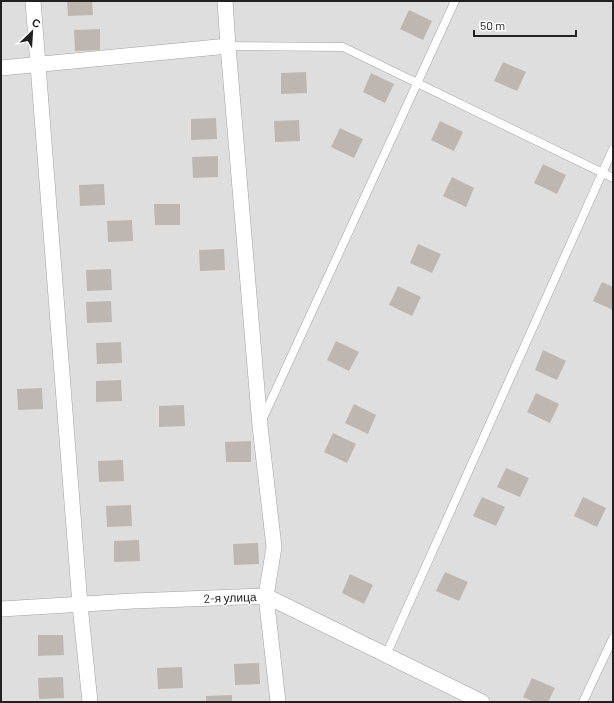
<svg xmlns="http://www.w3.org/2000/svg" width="614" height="703" font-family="Barlow,sans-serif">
  <rect width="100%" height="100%" fill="#f0eee8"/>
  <!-- residential -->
  <path fill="#dfdede" d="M1,1H613V702H1Z"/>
  <!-- building -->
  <path fill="#beb7b1" d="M67,1H92L93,15L68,16Z
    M409,10L432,21L423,40L400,29Z
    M100,29V50L75,51L74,30Z
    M503,62L526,72L517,91L494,81Z
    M306,72L307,93L281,94V73Z
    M371,73L394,84L385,103L363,92Z
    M216,118L217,139L191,140V119Z
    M299,120L300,141L275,142L274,121Z
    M440,121L463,132L454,151L431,140Z
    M340,128L363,139L354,158L331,147Z
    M218,156V177L193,178L192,157Z
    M543,164L566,175L557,194L534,183Z
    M452,177L474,188L466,207L443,196Z
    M104,184L105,205L80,206L79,185Z
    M154,204H180V225H155Z
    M132,220L133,241L108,242L107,221Z
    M418,244L441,254L432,273L410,263Z
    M224,249L225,270L200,271L199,250Z
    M111,269L112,290L87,291L86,270Z
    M602,282L613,287V310L593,301Z
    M398,286L421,297L412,316L389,305Z
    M111,301L112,322L87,323L86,302Z
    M336,341L359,352L349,371L327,360Z
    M121,342L122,363L97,364L96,343Z
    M543,350L566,361L557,380L535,370Z
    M121,380L122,401L96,402V381Z
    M42,388L43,409L18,410L17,389Z
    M536,393L559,404L550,423L527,412Z
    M354,404L376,415L368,434L345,423Z
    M184,405L185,426L159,427V406Z
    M333,433L356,444L347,463L324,452Z
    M251,441V462H226L225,442Z
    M123,460L124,481L99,482L98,461Z
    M506,468L529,478L520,497L497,487Z
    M482,497L505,507L496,526L473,516Z
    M583,497L606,508L597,527L574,516Z
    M131,505L132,526L107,527L106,506Z
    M139,540L140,561L114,562V541Z
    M258,543L259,564L234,565L233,544Z
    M445,572L468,582L459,601L436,591Z
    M350,574L373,585L364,604L342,593Z
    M38,635H63L64,655L38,656Z
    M259,663L260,684L235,685L234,664Z
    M182,667L183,688L158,689L157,668Z
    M63,677L64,698L39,699L38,678Z
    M532,678L555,688L548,702H534L523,697Z
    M232,695V702H206V696Z"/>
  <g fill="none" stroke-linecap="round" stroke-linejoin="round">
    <defs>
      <path id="service" d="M228,46L343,47L613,178
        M262,420L455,1
        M386,655L613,149
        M583,702L613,638"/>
      <path id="minor" d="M33,1L80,605L90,702
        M225,1L228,46L260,426L274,547L266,596L278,702
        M1,68L228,46
        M1,609L133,601L266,596L482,702"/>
    </defs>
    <!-- service casing -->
    <use href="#service" stroke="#a2a2a2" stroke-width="9"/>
    <!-- minor casing -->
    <use href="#minor" stroke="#a2a2a2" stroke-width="16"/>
    <!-- service -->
    <use href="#service" stroke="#fff" stroke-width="8"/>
    <!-- minor -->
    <use href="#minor" stroke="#fff" stroke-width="15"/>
  </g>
  <g text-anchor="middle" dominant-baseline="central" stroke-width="3" stroke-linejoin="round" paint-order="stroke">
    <!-- street labels -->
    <g font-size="12" fill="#212121" stroke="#fff">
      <text transform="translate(230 597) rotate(-2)">2-я улица</text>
    </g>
  </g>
  <!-- border -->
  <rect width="614" height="703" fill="none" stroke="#212121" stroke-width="4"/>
  <!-- north arrow -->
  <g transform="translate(32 32) rotate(25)" stroke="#ffffff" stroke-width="3" paint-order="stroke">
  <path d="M0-3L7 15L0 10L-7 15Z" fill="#212121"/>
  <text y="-6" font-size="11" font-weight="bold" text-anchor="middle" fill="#212121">С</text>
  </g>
  <!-- scale -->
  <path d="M474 30v6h102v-6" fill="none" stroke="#212121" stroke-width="2"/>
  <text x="480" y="30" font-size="12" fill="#212121" stroke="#ffffff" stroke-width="3" paint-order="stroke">50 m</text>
</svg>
